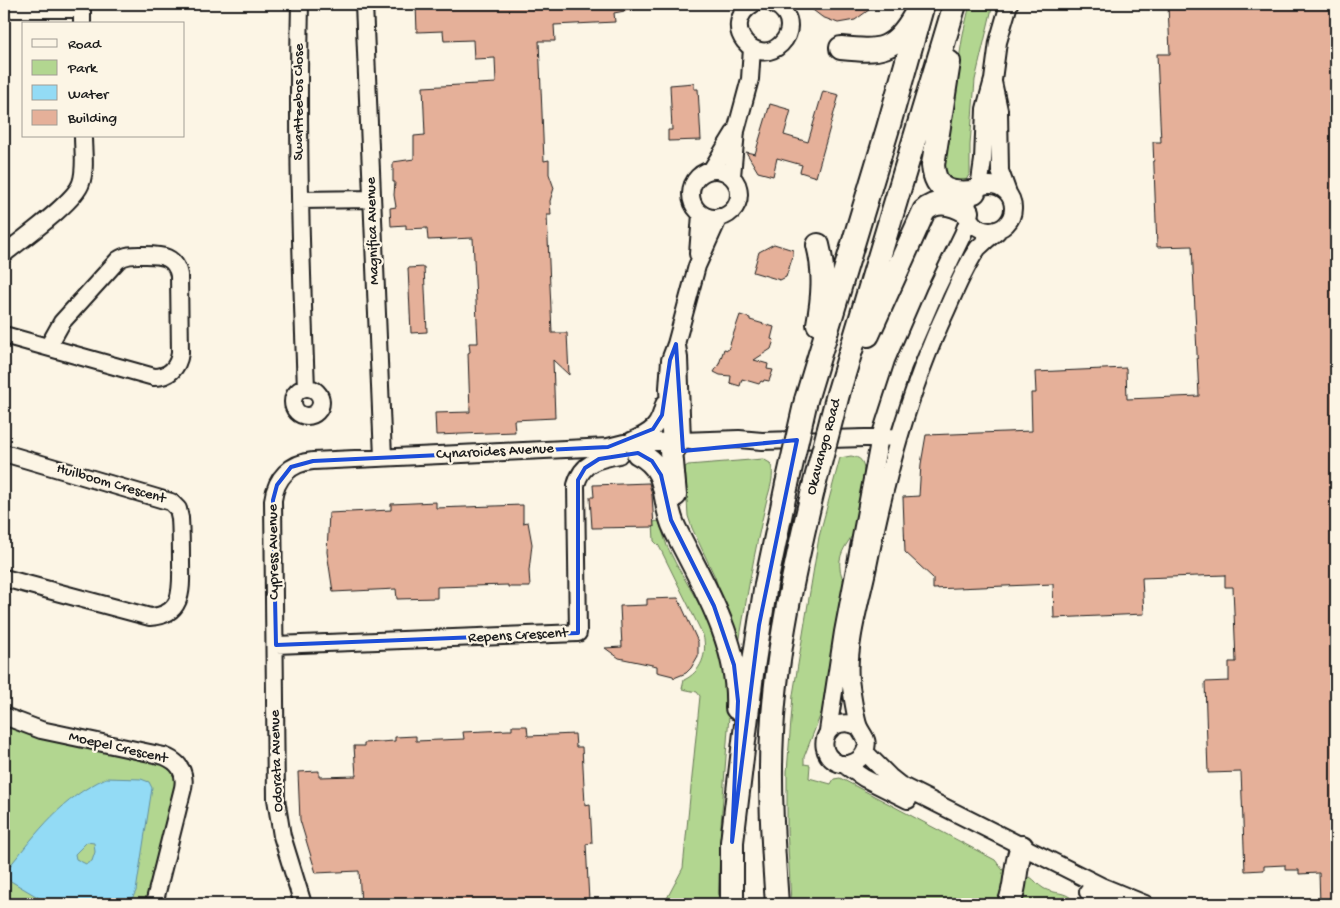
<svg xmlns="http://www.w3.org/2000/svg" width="1340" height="908" font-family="'Gochi Hand',sans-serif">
  <rect width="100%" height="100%" fill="#fcf5e5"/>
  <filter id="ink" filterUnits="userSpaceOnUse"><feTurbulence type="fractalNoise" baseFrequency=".02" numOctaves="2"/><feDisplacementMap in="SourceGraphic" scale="10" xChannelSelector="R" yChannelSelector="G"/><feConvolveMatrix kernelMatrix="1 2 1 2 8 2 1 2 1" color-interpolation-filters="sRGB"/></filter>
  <g filter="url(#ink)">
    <!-- green -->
    <path fill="#b2d690" stroke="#677956" d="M970,4H993L975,80L970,145V173L965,182L952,183L942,167L963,34Z
      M851,456C856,457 861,458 863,464C866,471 857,525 854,532C849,542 842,548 840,560C839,568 841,575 844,582L822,711L804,757V764L810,765L809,778L831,784L834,779L840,778L995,860L1006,874L999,904H792L791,902L787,829V772L793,695L819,537L840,458Z
      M763,459L770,463C776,475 769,490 766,503C754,552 746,601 738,650L715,577L692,528L688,516L685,467L688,465Z
      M659,521L667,546L676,564L710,623L723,658L729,715L721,825L718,904H664L683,868L700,696L697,692L682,689L684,680C701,672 708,654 703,635L659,546L654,541L653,522Z
      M4,723L167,764L178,776L148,904H4Z
      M1030,877C1035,880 1038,885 1043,888C1054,895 1069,890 1075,904H1018L1025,880Z"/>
    <!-- water -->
    <path fill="#93dbf5" stroke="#638f9e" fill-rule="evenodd" d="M106,778L141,779L149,782L152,788L136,891L133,897L121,904H57L41,899L9,880V867C39,830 61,799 106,778ZM87,842L94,843L95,852L92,861L86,864L76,859L75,854Z"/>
    <!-- building -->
    <path fill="#e5b099" stroke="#1c1c1c" d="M416,4H635V9L614,13L615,22L554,25L555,41H539L544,161L549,160V174L554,188L550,201L551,215H547L552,333H567L569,375L553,360L555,418L514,420L515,432L436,435L435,413L470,412L468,353L470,352L469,343H478L473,238L428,240L427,228L406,229V225L391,226L390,208L396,207L394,195L395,182H393V162L414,159V136L425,135L423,87L496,83L495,58L474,59L473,40L444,41L443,31L417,32Z
      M805,4H877L855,20L838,23L822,17Z
      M1168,4H1336V904H1320L1319,873L1299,874V870H1285V865L1264,866V870L1245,871L1241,772L1208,773L1205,682L1229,681V662H1236L1233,587H1225V575L1142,578L1144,614L1054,618L1053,584L933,589V578L905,552L903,497L919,496L921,464L926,435L1032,431L1031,393H1036L1035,372L1126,368L1127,399L1199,396L1192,246L1157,247L1153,142H1161L1157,54H1170Z
      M694,83V89H698L701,140L668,141V130H672L670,85Z
      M823,91L839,95L816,177L800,172L802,165L777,158L773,176L758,172L746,152L755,154L770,104L791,110L784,135L808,142Z
      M774,244L793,250V256L786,277L780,280L753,272L759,252Z
      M424,267L427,332L411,333L408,268Z
      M740,315L750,318V320L774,327L771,339L774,340L771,349L754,360L768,364L767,369L773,370L769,381L764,380L763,382L761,381L759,384L742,379L740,386L730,383L731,376L720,375L714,372L719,364L724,349L728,350Z
      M649,483L652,495L654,527L592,528L590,497H594L593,485Z
      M436,502V508L523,505V523L528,522L532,544L529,571L530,587H508V585L437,587V598L397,599L396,589L333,592L327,552L329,513L391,510V504Z
      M678,598L698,642V656L691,668L686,673L674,678L673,676L657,672V666L619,658L605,648L622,647L620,606L647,605V599Z
      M512,726H527L528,736L575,734L576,747H582L585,805L590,804L592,843L586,844L589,901H582V904H361L359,871L316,873L300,820L298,772L319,771V777L356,776L354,746H364V743L395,741V737L416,736V741L464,739L463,732L508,730H512Z"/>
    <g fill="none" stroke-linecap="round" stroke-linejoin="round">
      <defs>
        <path id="street" d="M82,4V24
          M300,4C297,132 301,260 306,388
          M364,4L383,457
          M753,4C718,25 756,69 781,44C786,39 789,32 789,26C789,16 782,8 774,4
          M4,9H82
          M993,82L999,110L1000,171L1008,193
          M712,169L734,133
          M691 194a24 24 0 1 1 48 0a24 24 0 1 1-48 0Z
          M732,176L736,131L750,79L752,48
          M967 208a23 23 0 1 1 46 0a23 23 0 1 1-46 0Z
          M979,188L983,160L985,109L993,80L998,42L1009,4
          M300,200L372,199
          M4,254C22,239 75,202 81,183C86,169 83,151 83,136
          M698,254L701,214
          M4,335L154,377C169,377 178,368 180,353L179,275C175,256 162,255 145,255C135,255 127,254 118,260L62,322L48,347
          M677,346L679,358L682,441L677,450
          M293 402a14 14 0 1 1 28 0a14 14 0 1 1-28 0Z
          M631,441C652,432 659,427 664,404
          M671,451L668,388L670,360L676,344L697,266L719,217
          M4,453L171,502L178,509L180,518C181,533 181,547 181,561C181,587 185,615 150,617L4,578
          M276,645L578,633L576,485C582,462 598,459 619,455
          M4,716L41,730L164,756C179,762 186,772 183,788L154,904
          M859,727C831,712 812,746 834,761C844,768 860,763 865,751C870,740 863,736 859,727C856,721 851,688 850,679C847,647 860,603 867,571C885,481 908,392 947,309C956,289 965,266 978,248C984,242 991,236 998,231
          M828,731L843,632L880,437L903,366L935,292L963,234L969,218
          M865,752L890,777L900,785L1101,886L1145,904
          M843,764L864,778L908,800
          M1088,892L1113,904
          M303,904L282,836L276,799L273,500C276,478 290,463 313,461L608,447L624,443L739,439L762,441L899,437"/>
        <path id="secondary" d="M841,48C880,52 894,52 915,15
          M949,62L933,165C935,192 951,194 974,192
          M818,245C825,272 823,297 818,324
          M868,335L924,211C937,198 954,204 967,212
          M838,394L955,4
          M806,400L888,128L923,4
          M671,451L675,495
          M638,453C673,471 660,499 675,529C703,585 740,643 737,708
          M732,904V842L752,674L766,584L787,484
          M777,904C773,847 769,791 772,733C776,651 794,571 813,490
          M1009,904C1017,886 1014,865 1022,847"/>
      </defs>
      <!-- street casing -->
      <use href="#street" stroke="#1c1c1c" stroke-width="20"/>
      <!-- secondary casing -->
      <use href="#secondary" stroke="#1c1c1c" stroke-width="26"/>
      <!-- street -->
      <use href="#street" stroke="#fcf5e5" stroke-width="16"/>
      <!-- secondary -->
      <use href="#secondary" stroke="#fcf5e5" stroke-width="22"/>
      <defs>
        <path id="secondary-bridge" d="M787,484L806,400
          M813,490L838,394"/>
      </defs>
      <!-- secondary-bridge casing -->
      <use href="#secondary-bridge" stroke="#1c1c1c" stroke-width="26" stroke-linecap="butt"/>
      <!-- secondary-bridge -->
      <use href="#secondary-bridge" stroke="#fcf5e5" stroke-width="22"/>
    </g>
  </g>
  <!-- marked area -->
  <path fill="none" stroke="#1d4ed8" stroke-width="4" stroke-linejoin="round" d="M676,344L683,451L797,440L759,625L732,842L738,701L734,665L714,606L671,520L661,475L652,461L638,453L599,459L585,468L578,480V633L276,645L273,500L277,485L291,467L313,461L608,447L653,429L662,415L670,360Z"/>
  <g text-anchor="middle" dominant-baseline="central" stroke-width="4.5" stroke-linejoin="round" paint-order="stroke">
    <!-- street labels -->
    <g font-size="15" fill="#1c1c1c" stroke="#fcf5e5">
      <text transform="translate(299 102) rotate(-90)">Swartteebos Close</text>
      <text transform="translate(373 231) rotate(-92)">Magnifica Avenue</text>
      <text transform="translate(824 447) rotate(-75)">Okavango Road</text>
      <text transform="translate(495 452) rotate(-3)">Cynaroides Avenue</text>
      <text transform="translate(111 484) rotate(16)">Huilboom Crescent</text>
      <text transform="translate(274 552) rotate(-91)">Cypress Avenue</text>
      <text transform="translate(518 636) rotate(-3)">Repens Crescent</text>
      <text transform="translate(118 748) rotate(13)">Moepel Crescent</text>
      <text transform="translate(277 761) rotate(-92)">Odorata Avenue</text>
    </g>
  </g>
  <!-- margin -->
  <rect width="1340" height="908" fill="none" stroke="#fcf5e5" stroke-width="20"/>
  <rect x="10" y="10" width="1320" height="888" fill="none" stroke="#1c1c1c" stroke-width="2" filter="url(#ink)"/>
  <!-- legend -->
  <rect x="22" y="22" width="162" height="115" fill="#fcf5e5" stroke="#a29e95"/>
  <rect x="32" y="39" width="25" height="8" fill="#fcf5e5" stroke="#a29e95"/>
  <text x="68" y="48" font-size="15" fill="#1c1c1c">Road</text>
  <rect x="32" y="60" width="25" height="15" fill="#b2d690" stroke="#a29e95"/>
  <text x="68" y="72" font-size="15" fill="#1c1c1c">Park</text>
  <rect x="32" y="85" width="25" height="15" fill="#93dbf5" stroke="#a29e95"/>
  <text x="68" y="98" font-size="15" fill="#1c1c1c">Water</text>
  <rect x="32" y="110" width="25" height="15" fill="#e5b099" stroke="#a29e95"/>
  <text x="68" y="122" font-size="15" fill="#1c1c1c">Building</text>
</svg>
